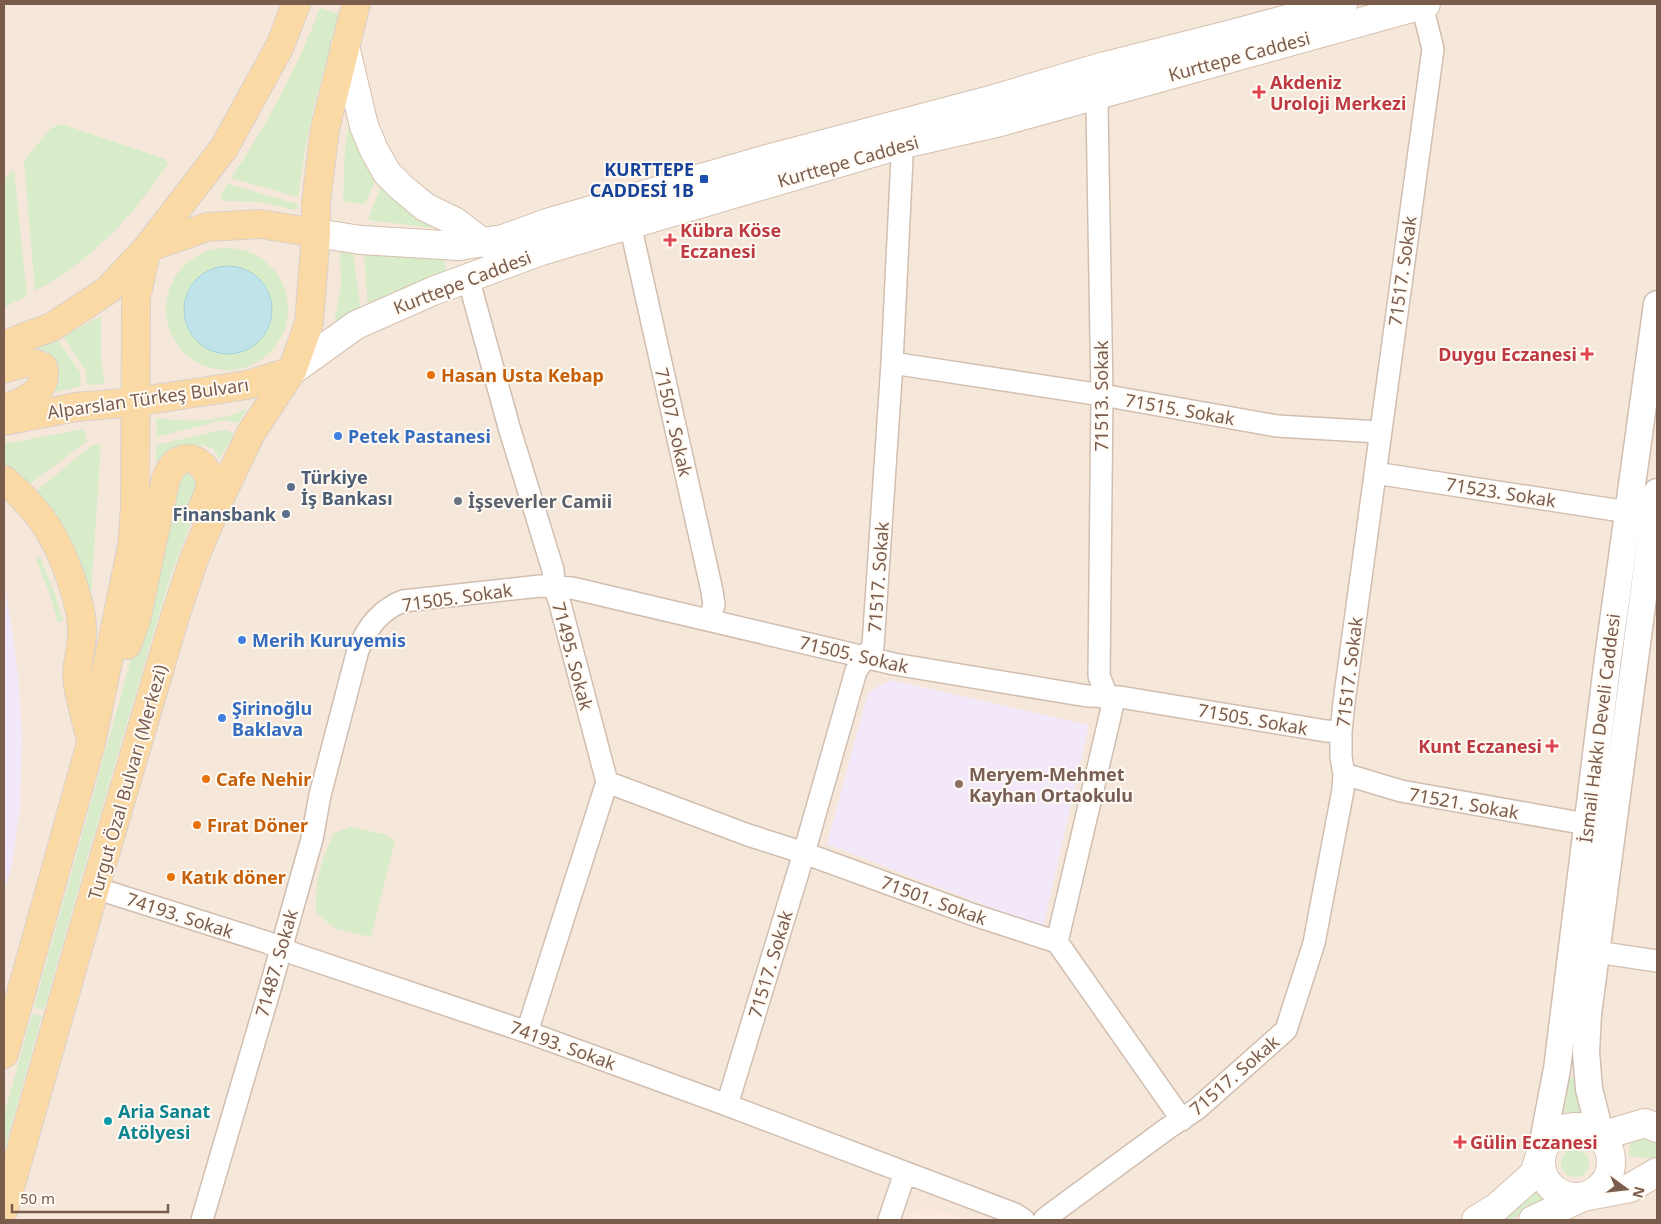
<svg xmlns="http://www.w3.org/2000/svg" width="1661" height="1224" font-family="'Noto Sans',sans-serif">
  <rect width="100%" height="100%" fill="#fdf6ec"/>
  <!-- residential -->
  <path fill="#f5e8da" d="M4,4H1657V1220H4Z"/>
  <!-- commercial -->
  <path fill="#fde8e0" d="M925,1205L970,1220H905Z"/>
  <!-- education -->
  <path fill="#f3e8fa" d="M4,584L11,621L18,674L22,738L20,808L12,865L4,892Z
    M891,680L1089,725L1043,928L827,844L868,692Z"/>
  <!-- green -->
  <path fill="#d8ecc9" d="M320,8L339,14L313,111L305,150L298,197L231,178C267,124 297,69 320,8Z
    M351,111L378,173L366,202L362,204L343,201L345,149Z
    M62,124L165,159L168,164C159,175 152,187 143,198C117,233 74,271 35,291L24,161L51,128Z
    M14,169L27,296L4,307V179Z
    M383,180L442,229L368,220Z
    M228,184L298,204L297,209L293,210L263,202L226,201L222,199L220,195Z
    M166 309a61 61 0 1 1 122 0a61 61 0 1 1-122 0Z
    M340,251L353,253L361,312L336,324L335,318L341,285Z
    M364,253L444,258L446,270L368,308Z
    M101,316V360L105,384L87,385L86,371L63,336Z
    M58,340L80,372L81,386L52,393L55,362C48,352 43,352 31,353V351Z
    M247,409L238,423L223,420L157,437L156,418C189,422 216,423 247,409Z
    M84,429L87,441L26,487L4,470V444Z
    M226,430L234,433L219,460L214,449C192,439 174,449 156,462V445L217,431Z
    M101,444L90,610L33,494L92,445Z
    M188,473L198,477L195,512L170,577L83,872L44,1010L34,1007L155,573L176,485L182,474Z
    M40,557L55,594L63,621L58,622L50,595L36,559Z
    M350,827L384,834L395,841L371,937L334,928L316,912C315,881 321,862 333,834Z
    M32,1014L42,1016L4,1151V1116Z
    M1569,1078L1577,1079L1581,1114L1564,1115Z
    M1633,1135L1657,1143V1159L1628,1156Z
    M1561 1163a14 14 0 1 1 28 0a14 14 0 1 1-28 0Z
    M1547,1180L1555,1197L1509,1220H1494Z"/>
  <!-- water -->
  <path fill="#bfe3e8" stroke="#a5d3da" d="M184 310a44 44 0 1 1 88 0a44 44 0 1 1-88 0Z"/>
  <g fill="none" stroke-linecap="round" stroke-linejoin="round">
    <defs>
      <path id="minor" d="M630,224L712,591L714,605L709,620
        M466,278L472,292L509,427L553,570L554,587L559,600L607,782L527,1032
        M892,363L1102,395L1277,426L1380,432
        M1375,473L1628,512
        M1344,774L1401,791L1586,824
        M607,782L748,835L804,853L974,915L1057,942L1182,1120
        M95,888L266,942L295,954L527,1032L727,1105L1015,1214L1024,1220
        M1057,942L1112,708L1099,676L1102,395L1097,105L1095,95
        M1596,952L1657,961
        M727,1105L804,853L856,671L873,646L892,363L902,158L899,145
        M202,1220L269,992L312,839L320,795L358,650C367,627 380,610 403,601L540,586L572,588L894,664L1087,696L1120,697L1326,731L1341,732
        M889,1220L905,1173
        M1044,1220L1047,1217L1168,1128L1197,1109L1286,1030L1314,943L1343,790L1344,774L1341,757V732L1344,702L1433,49L1422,5"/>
      <path id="tertiary" d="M1601,1136L1589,1089L1586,1052L1588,1014L1657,492
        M1541,1152L1557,1069L1608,658L1657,304"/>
      <path id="secondary" d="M345,46L364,126L374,150L387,173L401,187L425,207L454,221L483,243
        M316,233L361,240L459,246L503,239L547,223L767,159L994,99L1101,67L1228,35L1343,4
        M292,371L356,325L433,291L541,251L899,145L1000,122L1426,4
        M1541 1162a35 35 0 1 1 70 0a35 35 0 1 1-70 0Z
        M1601,1136L1645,1123L1657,1128
        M1476,1220L1497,1207L1534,1174L1541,1152
        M1533,1220L1583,1197L1630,1188L1657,1172"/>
      <path id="primary" d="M147,248L207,227L260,224L316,233
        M4,345L52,327L108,290L147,248L224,148L280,46L296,4
        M4,369C19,365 28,359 43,367C50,391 23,403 4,408
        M4,421L76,407L135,402L247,385L292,371
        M4,480C39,509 57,537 71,579C76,594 82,612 82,628C83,643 78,658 77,673C76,686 86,718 89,733
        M127,645L136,620L166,478C169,472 171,466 177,462C191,452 209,467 210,482C211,491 204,503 201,512
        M4,1054L91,743L132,546L135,509L136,298L147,248
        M4,1209L95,888L176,613L194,559L219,500L251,433L292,371L309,323L316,233V202L325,129L356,4"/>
    </defs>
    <!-- minor casing -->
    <use href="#minor" stroke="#d1beb0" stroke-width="24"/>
    <!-- tertiary casing -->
    <use href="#tertiary" stroke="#d1beb0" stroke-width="29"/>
    <!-- secondary casing -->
    <use href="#secondary" stroke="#d6c0b0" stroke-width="30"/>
    <!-- primary casing -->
    <use href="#primary" stroke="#dad1cd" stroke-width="30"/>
    <!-- minor -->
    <use href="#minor" stroke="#fff" stroke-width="21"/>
    <!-- tertiary -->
    <use href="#tertiary" stroke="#fff" stroke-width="26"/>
    <!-- secondary -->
    <use href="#secondary" stroke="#fff" stroke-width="28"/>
    <!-- primary -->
    <use href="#primary" stroke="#fbd9a5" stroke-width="28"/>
  </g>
  <!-- markers -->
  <g fill="#e0444e" stroke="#fffaf3" stroke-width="2">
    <path d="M1256.5 84.5h5v5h5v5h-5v5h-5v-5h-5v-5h5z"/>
    <path d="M667.5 232.5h5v5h5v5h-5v5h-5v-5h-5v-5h5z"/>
    <path d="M1584.5 346.5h5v5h5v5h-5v5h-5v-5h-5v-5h5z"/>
    <path d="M1549.5 738.5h5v5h5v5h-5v5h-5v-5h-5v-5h5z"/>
    <path d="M1457.5 1134.5h5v5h5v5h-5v5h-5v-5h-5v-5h5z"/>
  </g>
  <rect fill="#1a4fb4" stroke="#fffaf3" stroke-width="2" x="699" y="174" width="10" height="10" rx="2.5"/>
  <g fill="#e8710a" stroke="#fffaf3" stroke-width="2">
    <circle cx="431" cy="375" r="5"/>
    <circle cx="206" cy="779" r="5"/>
    <circle cx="197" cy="825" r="5"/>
    <circle cx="171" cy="877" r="5"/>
  </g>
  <g fill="#3f7fe0" stroke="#fffaf3" stroke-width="2">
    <circle cx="338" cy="436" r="5"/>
    <circle cx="242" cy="640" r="5"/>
    <circle cx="222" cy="718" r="5"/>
  </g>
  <g fill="#5c6f8a" stroke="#fffaf3" stroke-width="2">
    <circle cx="291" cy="487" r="5"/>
    <circle cx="286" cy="514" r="5"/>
  </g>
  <circle fill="#6b7280" stroke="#fffaf3" stroke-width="2" cx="458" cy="501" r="5"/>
  <circle fill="#8d6e63" stroke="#fffaf3" stroke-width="2" cx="959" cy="784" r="5"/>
  <circle fill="#0f9aa8" stroke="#fffaf3" stroke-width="2" cx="108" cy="1121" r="5"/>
  <g text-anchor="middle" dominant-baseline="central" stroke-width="4" stroke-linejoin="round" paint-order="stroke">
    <!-- street labels -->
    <g font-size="18" fill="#7a5c4d" stroke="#fffaf3">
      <text transform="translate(1239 56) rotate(-15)">Kurttepe Caddesi</text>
      <text transform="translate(848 161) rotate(-16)">Kurttepe Caddesi</text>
      <text transform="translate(1402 271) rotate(-82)">71517. Sokak</text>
      <text transform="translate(462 282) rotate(-21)">Kurttepe Caddesi</text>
      <text transform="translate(1101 396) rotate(-90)">71513. Sokak</text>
      <text transform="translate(148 398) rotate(-8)">Alparslan Türkeş Bulvarı</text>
      <text transform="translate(1180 409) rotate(10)">71515. Sokak</text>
      <text transform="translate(674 422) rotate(77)">71507. Sokak</text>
      <text transform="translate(1501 492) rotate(9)">71523. Sokak</text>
      <text transform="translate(878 577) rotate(-86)">71517. Sokak</text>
      <text transform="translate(457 597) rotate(-8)">71505. Sokak</text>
      <text transform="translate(854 654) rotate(13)">71505. Sokak</text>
      <text transform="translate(573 656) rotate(75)">71495. Sokak</text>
      <text transform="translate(1349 672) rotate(-83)">71517. Sokak</text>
      <text transform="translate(1253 719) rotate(10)">71505. Sokak</text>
      <text transform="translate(1599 728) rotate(-83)">İsmail Hakkı Develi Caddesi</text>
      <text transform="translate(127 782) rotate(-74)">Turgut Özal Bulvarı (Merkezi)</text>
      <text transform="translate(1464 803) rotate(10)">71521. Sokak</text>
      <text transform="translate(934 900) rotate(20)">71501. Sokak</text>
      <text transform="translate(180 915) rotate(18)">74193. Sokak</text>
      <text transform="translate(276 963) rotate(-74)">71487. Sokak</text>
      <text transform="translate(770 964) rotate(-73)">71517. Sokak</text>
      <text transform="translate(563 1045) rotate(20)">74193. Sokak</text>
      <text transform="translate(1234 1075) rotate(-41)">71517. Sokak</text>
    </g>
    <!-- health labels -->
    <g font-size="18" font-weight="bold" fill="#be3a42" stroke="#fffaf3" text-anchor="start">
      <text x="1270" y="82">Akdeniz<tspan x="1270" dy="21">Uroloji Merkezi</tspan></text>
      <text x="680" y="230">Kübra Köse<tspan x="680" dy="21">Eczanesi</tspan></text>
      <text x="1577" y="354" text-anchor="end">Duygu Eczanesi</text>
      <text x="1542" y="746" text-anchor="end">Kunt Eczanesi</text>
      <text x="1470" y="1142">Gülin Eczanesi</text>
    </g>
    <!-- transit labels -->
    <g font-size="18" font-weight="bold" fill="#164399" stroke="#fffaf3" text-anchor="end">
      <text x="694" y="169">KURTTEPE<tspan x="694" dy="21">CADDESİ 1B</tspan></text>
    </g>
    <!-- food labels -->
    <g font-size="18" font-weight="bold" fill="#c56008" stroke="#fffaf3" text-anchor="start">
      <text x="441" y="375">Hasan Usta Kebap</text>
      <text x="216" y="779">Cafe Nehir</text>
      <text x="207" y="825">Fırat Döner</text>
      <text x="181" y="877">Katık döner</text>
    </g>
    <!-- shop labels -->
    <g font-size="18" font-weight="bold" fill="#366cbe" stroke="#fffaf3" text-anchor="start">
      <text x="348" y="436">Petek Pastanesi</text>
      <text x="252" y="640">Merih Kuruyemis</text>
      <text x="232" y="708">Şirinoğlu<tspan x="232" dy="21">Baklava</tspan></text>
    </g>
    <!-- service labels -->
    <g font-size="18" font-weight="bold" fill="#4e5e75" stroke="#fffaf3" text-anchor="start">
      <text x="301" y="477">Türkiye<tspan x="301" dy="21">İş Bankası</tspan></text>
      <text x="276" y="514" text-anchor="end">Finansbank</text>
    </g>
    <!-- worship labels -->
    <g font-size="18" font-weight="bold" fill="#5b616d" stroke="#fffaf3" text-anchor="start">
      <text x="468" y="501">İşseverler Camii</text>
    </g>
    <!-- education labels -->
    <g font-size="18" font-weight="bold" fill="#785e54" stroke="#fffaf3" text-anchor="start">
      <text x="969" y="774">Meryem-Mehmet<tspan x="969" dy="21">Kayhan Ortaokulu</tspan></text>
    </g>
    <!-- culture labels -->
    <g font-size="18" font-weight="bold" fill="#0d838f" stroke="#fffaf3" text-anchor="start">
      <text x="118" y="1111">Aria Sanat<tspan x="118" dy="21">Atölyesi</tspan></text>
    </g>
  </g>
  <!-- border -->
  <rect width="1661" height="1224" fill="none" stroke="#7a5c4d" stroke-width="10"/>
  <!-- north arrow -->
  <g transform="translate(1626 1189) rotate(105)" stroke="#fffaf3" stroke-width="4" paint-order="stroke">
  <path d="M0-4L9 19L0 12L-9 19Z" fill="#7a5c4d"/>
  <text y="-8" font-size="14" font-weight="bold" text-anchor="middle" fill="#7a5c4d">N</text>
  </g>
  <!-- scale -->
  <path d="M12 1204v8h156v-8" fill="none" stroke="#7a5c4d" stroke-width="2.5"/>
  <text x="20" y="1204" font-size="15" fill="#7a5c4d" stroke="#fffaf3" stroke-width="4" paint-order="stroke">50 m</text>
</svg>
